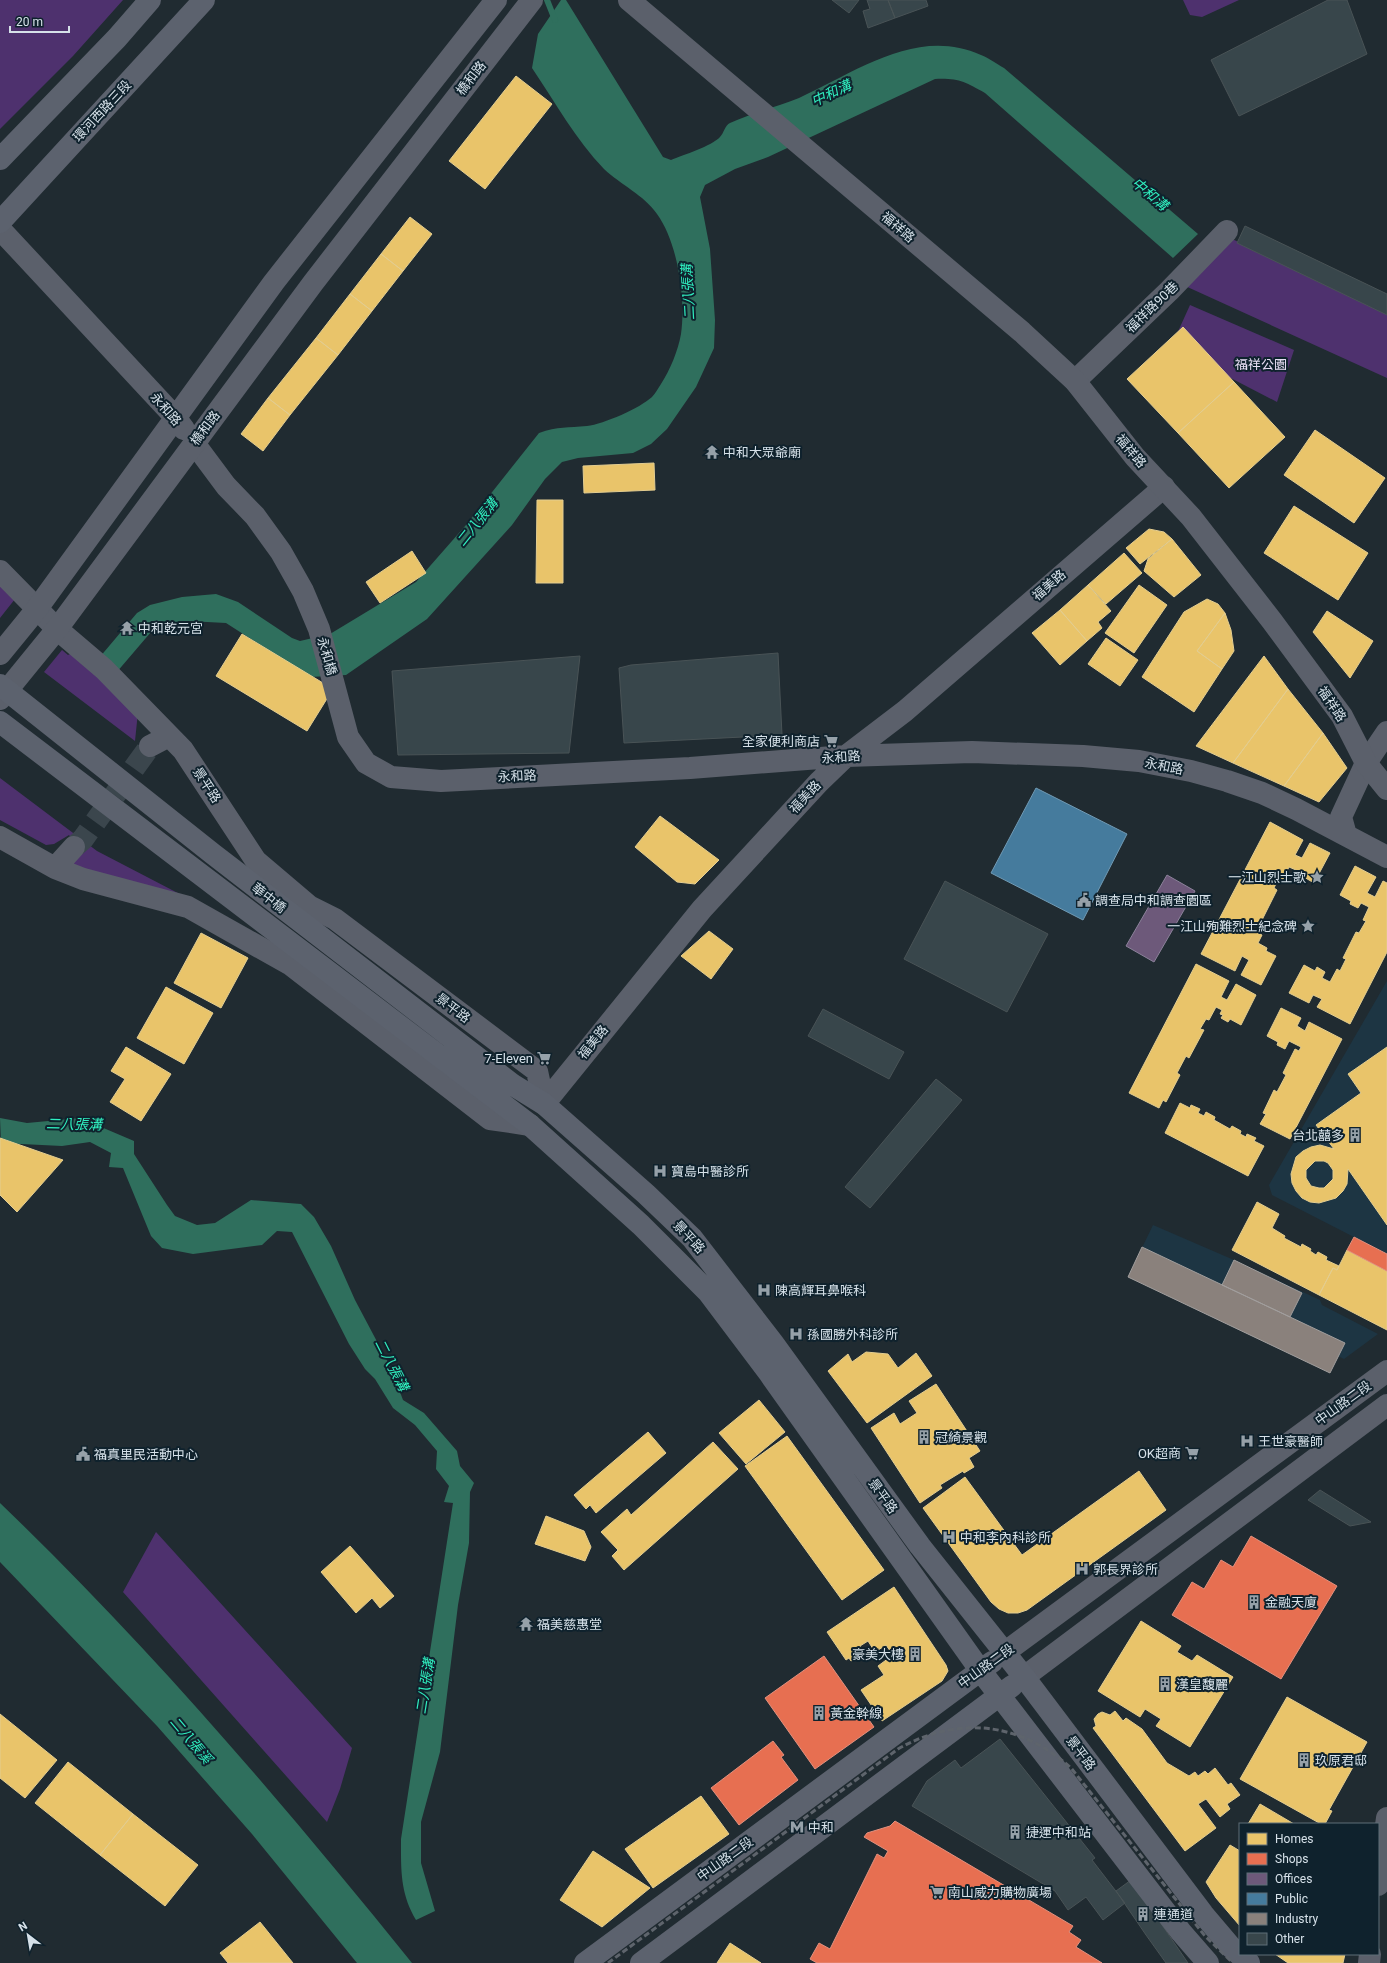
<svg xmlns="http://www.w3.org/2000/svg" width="1387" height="1963" font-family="Roboto,'Noto Sans TC',sans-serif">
  <rect width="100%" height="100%" fill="#202b31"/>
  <!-- built -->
  <path fill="#1d3543" d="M1387,981V1254L1272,1195L1269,1185Z
    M1153,1225L1234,1260L1320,1300L1322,1305L1378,1334L1344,1359L1338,1356L1330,1373L1128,1277Z"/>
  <!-- green -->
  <path fill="#4e316e" d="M0,0H123L73,56L0,129Z
    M1183,0H1239L1202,17L1190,15Z
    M1228,237L1387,313V378L1183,285Z
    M1190,305L1294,350L1277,402L1171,347Z
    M0,584L15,599L0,618Z
    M62,650L68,655L72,653L138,712L135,741L44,672Z
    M0,778L97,851L197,903L75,869L69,858L81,852L69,835L54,844L46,845L0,820Z
    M156,1532L352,1748L340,1789L327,1822L123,1592Z"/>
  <!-- water -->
  <path fill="#2f6f5d" d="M561,0H566L663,157L671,160C683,155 712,146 720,137C724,133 725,125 730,123C752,113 776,107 799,98C855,73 916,26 981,55C989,58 997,64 1004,68L1198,234L1173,258L985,93C965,82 959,78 935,79L768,157L735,169L705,185L700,197L710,249L715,320L714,348L696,387L667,429L651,444L633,453L578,458L562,462L545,479L512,525L427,619L346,675L310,677L226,623L188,621L161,627L151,632L116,673L99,658L137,613L150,605L182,597L216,594L238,602L292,638L300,641L330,634L416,582L466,525L539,433C558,426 568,428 587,426C604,424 640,408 652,397C656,393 658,388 661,384C670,370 678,351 681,334C686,299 678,243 657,214C644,195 621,185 604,169C576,140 555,102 532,68L538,34Z
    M0,1118L27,1123L80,1118L134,1141V1154L167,1205L175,1216L197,1225L215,1223L251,1200L301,1204L314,1217L331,1246L355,1300L391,1368L403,1400L424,1413L457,1451L460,1466L474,1483L470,1492L469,1543L458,1605L440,1752L421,1822V1863L435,1911L416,1920C400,1893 401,1870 401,1839L453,1503L444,1502L449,1486L436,1469L437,1451L415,1425L393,1408L375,1379L365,1369L349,1344L292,1232L277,1231L262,1245L193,1254L162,1248L151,1236L123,1168L109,1167L111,1153L90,1142L62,1146L1,1143Z
    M0,1503C149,1646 283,1803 412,1963H357L252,1834L157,1726L0,1562Z"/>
  <!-- homes -->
  <path fill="#e9c46a" stroke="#e3cd90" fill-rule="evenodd" d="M516,76L552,104L485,189L449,161Z
    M410,217L432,234L403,271L381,254Z
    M381,254L403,271L372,311L350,294Z
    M350,294L372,311L338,355L316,338Z
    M1183,327L1234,382L1178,433L1127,379Z
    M316,338L338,355L290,415L268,398Z
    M1234,382L1285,437L1229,488L1178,433Z
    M268,398L290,415L263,451L241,434Z
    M1315,430L1385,478L1354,523L1284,475Z
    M654,463L655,490L584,493L583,466Z
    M537,500H563V583H536Z
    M1294,506L1368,553L1338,600L1264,553Z
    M1149,529L1164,532L1172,539L1140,564L1126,548Z
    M1172,539L1201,575L1174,597L1144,571L1148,559Z
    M412,551L426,573L380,603L366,582Z
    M1124,553L1142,573L1106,604L1088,585Z
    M1088,585L1111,611L1098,622L1102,628L1087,641L1060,610Z
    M1139,585L1167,605L1134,653L1105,633Z
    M1207,599L1218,604L1225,613L1197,651L1222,669L1194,712L1142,677L1184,612Z
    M1060,610L1087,641L1060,665L1032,633Z
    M1327,611L1373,641L1350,678L1313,632Z
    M1225,613L1231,630L1234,651L1222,669L1197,651Z
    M242,634L333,689L307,731L216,676Z
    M1106,638L1138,660L1120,686L1088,664Z
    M1264,656L1288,689L1233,763L1196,746Z
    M1288,689L1323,733L1284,786L1233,763Z
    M1323,733L1347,768L1319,802L1284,786Z
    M660,816L719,860L695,884L677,882L635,847Z
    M1270,822L1303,840L1295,855L1302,858L1310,843L1330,853L1314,883L1304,877L1302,880L1295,877L1297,873L1294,872L1296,870L1289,867L1283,879L1279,877L1274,888L1277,890L1260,924L1256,922L1252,930L1262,935L1258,943L1267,948L1266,951L1276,956L1261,985L1241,975L1249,960L1242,956L1235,971L1201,954Z
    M1355,866L1376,877L1367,893L1375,897L1383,881L1387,883V952L1350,1024L1317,1007L1322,999L1313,995L1309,1003L1289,993L1304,965L1315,971L1317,967L1325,972L1322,978L1330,982L1337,969L1340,971L1346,959L1343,958L1356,932L1359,933L1366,921L1363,920L1369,907L1361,903L1358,908L1350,904L1351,901L1340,895Z
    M709,931L733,949L711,979L681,956Z
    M201,933L248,958L221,1008L174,983Z
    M1196,964L1229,981L1221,997L1227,1000L1236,984L1256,995L1241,1025L1230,1019L1228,1022L1221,1018L1223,1015L1220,1014L1222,1010L1216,1007L1209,1020L1206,1019L1200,1029L1204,1030L1189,1058L1186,1056L1177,1073L1180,1075L1166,1102L1163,1100L1159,1108L1129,1093Z
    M166,987L213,1013L184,1064L137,1038Z
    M1281,1008L1301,1018L1297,1026L1305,1031L1309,1022L1342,1039L1290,1139L1260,1124L1266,1114L1263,1113L1274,1090L1277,1092L1286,1075L1283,1073L1295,1049L1299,1051L1301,1047L1289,1041L1285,1049L1277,1045L1278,1042L1267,1036Z
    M126,1047L171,1074L141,1121L110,1102L125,1079L111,1071Z
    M1387,1047V1225L1348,1169L1347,1184L1343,1191L1336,1198L1319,1203L1310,1202L1302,1198L1296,1191L1292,1183L1291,1174L1296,1157L1303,1151L1311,1147L1320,1145L1334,1149L1316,1125L1361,1093L1348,1074ZM1315,1161H1324L1328,1163L1333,1170V1179L1324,1188H1319L1311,1186L1306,1178V1170Z
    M1180,1103L1190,1108L1191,1105L1200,1109L1198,1113L1204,1116L1206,1112L1215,1117L1214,1120L1230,1129L1232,1126L1241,1131L1240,1134L1246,1137L1247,1134L1256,1138L1254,1141L1264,1146L1248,1176L1165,1133Z
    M0,1138L63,1160L17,1212L0,1195Z
    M1257,1202L1279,1214L1272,1228L1285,1236L1284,1238L1301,1247L1302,1244L1311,1249L1310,1251L1316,1255L1318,1252L1327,1257L1326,1260L1339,1266L1337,1270L1333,1268L1319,1295L1232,1250Z
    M1347,1250L1387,1271V1330L1319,1295L1333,1268L1337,1270Z
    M866,1352L888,1354L898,1368L916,1353L932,1376L867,1423L828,1371L848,1354L852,1362Z
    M936,1384L980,1451L969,1458L974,1467L964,1473L963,1471L940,1485L942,1488L920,1503L871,1428L894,1413L900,1424L917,1413L909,1401Z
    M759,1400L785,1432L746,1464L719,1433Z
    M648,1432L666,1453L596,1513L590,1505L586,1509L574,1495Z
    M787,1436L884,1570L842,1600L745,1466Z
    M713,1442L738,1469L624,1570L612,1556L618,1550L601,1532L627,1509L631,1515Z
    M1139,1471L1166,1510L1027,1610L1018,1613H1008L999,1609L991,1602L923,1508L965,1477L1022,1555Z
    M546,1516L584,1531L591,1547L585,1561L535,1544Z
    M350,1546L394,1596L380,1608L372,1598L356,1613L321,1572Z
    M894,1587L946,1665L948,1671L942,1681L882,1721L861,1690L884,1675L878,1666L893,1655L886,1645L875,1652L868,1641L860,1646L864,1652L851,1661L849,1658L846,1660L827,1632Z
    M1141,1621L1181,1646L1177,1652L1192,1661L1197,1655L1233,1677L1190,1747L1156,1726L1161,1719L1145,1709L1140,1717L1098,1691Z
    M1287,1697L1367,1742L1329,1810L1332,1811L1325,1824H1321L1240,1779Z
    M1115,1711L1123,1721L1126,1718L1142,1729L1167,1763L1189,1776L1195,1772L1198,1776L1205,1771L1208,1774L1215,1768L1228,1785L1231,1783L1240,1795L1227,1804L1230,1809L1220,1817L1206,1799L1198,1804L1216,1828L1185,1851L1093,1728L1096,1726L1094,1719L1098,1714L1102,1712L1110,1715Z
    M0,1714L57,1760L25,1798L0,1778Z
    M68,1762L133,1814L100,1855L35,1803Z
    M701,1796L729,1834L653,1888L625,1849Z
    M1260,1804L1294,1824H1248Z
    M133,1814L198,1865L165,1906L100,1855Z
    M1230,1845L1240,1851V1926L1216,1898L1206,1882Z
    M593,1851L650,1888L602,1927L560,1900Z
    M260,1922L293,1963H228L220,1953Z
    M730,1943L761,1963H717Z
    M1275,1954H1345L1343,1963H1288Z"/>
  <!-- shops -->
  <path fill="#e76f51" stroke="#e2917f" d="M1354,1237L1387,1254V1271L1347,1250Z
    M1251,1536L1337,1586L1281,1679L1172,1615L1192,1582L1204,1589L1221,1560L1233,1567Z
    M824,1656L874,1727L815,1769L765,1698Z
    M773,1741L784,1755L781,1757L798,1780L739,1825L711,1788Z
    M895,1821L1073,1926L1069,1932L1081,1940L1076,1947L1102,1963H817L810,1959L819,1943L830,1949L877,1854L884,1858L888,1851L864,1837L867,1833L890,1826Z"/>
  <!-- offices -->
  <path fill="#6d597a" stroke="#8c829b" d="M1167,875L1195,891L1154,962L1126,946Z"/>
  <!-- public -->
  <path fill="#457b9d" stroke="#709ab4" d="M1036,788L1127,834L1083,920L991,873Z"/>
  <!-- industry -->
  <path fill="#8a817c" stroke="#a19e9d" d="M1142,1247L1345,1343L1330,1373L1128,1277Z
    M1234,1260L1302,1293L1290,1317L1222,1285Z"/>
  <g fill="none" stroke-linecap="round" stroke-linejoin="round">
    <!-- stream -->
    <path stroke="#2f6f5d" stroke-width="6" d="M547,0L555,20"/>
  </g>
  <!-- building -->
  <path fill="#38464b" stroke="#495356" d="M832,0H859L849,13Z
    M867,0H888L895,18L868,28L863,11L870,9Z
    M888,0H926L928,6L895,18Z
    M1328,0H1347L1367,54L1239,116L1211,60Z
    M1245,226L1387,294V315L1237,243Z
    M778,653L782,735L624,743L619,668L631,665Z
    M580,656L569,753L398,755L392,671Z
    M945,881L1048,934L1007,1012L904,959Z
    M823,1009L904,1052L889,1079L808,1036Z
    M936,1079L962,1100L870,1208L845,1187Z
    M1320,1490L1371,1522L1350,1526L1308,1500Z
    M1000,1739L1095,1858L1092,1860L1125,1903L1103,1920L1086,1897L1068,1910L1055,1891L912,1806L927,1781L955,1760L961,1768Z
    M1131,1880L1147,1903L1188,1963H1166L1146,1935L1116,1891Z"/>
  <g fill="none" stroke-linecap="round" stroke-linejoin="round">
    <!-- minor-tunnel -->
    <path stroke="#3b464d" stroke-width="22" stroke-dasharray="22 11" stroke-linecap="butt" d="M74,847L83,839L150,746"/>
    <!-- minor -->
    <path stroke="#5b606b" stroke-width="22" d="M1075,381L1169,291L1227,231
      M194,443L226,486L255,516L281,552L303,591L319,629L348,737L366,763L391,777L441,781L690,768L846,756L972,752L1083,756L1139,761L1191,771L1227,781L1262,793L1296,809L1387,857
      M0,571L57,629L104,669L183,750L256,861L309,906L335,919L537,1071L544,1104
      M150,746L169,736
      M1346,835L1341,817L1366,763L1387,732
      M0,837L55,868L83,879L188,907L291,965L490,1119L530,1125
      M55,868L74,847
      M544,1104L702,909L819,782L846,756L905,711L1164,487"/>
    <!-- tertiary -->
    <path stroke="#5b606b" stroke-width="22" d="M629,0L1022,332L1075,381L1135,457L1191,517L1272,621L1342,716L1366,763L1387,789
      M0,229L175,417L184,429
      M0,654L36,610L274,282L496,0
      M0,699L57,629L313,283L532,0
      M1004,1653L1387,1371
      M1024,1677L1387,1405
      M1378,1885L1387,1818
      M1369,1963L1370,1954"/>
    <!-- secondary -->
    <path stroke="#5c626e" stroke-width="22" d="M0,159L117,38L150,0
      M0,222L204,0
      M0,685L213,854L513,1085L544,1104L646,1194L692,1238L773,1343L920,1546L1024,1677L1203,1914L1231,1947L1249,1963
      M0,722L530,1125L641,1225L708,1292L769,1373L980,1670L1181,1932L1208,1963
      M585,1963L992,1662
      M641,1963L1012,1686"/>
    <!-- rail -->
    <path stroke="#5e646c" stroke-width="3" stroke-dasharray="6 3" stroke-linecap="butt" d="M608,1963L898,1749C958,1715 1020,1722 1071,1768L1205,1936L1233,1963"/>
  </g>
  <!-- icons -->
  <defs>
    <symbol id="temple-bare" viewBox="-9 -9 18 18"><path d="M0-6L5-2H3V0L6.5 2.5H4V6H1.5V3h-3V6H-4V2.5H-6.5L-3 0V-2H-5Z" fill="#96a1a9" stroke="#0f222d" stroke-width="2.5" paint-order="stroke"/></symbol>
    <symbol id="supermarket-bare" viewBox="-9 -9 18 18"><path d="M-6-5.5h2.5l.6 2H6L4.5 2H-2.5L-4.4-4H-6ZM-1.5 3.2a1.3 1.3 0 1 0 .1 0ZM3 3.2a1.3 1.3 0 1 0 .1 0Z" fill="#96a1a9" stroke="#0f222d" stroke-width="2.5" paint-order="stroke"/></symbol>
    <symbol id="sight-bare" viewBox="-9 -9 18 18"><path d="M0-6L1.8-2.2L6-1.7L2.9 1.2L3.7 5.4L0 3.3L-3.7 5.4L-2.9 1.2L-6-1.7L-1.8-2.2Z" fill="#96a1a9" stroke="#0f222d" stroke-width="2.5" paint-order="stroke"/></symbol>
    <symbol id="civic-bare" viewBox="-9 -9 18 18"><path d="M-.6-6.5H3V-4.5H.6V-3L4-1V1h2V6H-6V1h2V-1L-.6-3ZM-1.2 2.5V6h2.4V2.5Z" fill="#96a1a9" stroke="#0f222d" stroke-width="2.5" paint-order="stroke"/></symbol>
    <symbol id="building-bare" viewBox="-9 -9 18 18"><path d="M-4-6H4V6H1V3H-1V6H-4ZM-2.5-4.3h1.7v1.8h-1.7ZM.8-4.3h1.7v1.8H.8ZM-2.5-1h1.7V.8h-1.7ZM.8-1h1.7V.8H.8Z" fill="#96a1a9" stroke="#0f222d" stroke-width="2.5" paint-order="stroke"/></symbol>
    <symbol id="hospital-bare" viewBox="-9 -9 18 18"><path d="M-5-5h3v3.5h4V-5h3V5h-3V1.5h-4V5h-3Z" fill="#96a1a9" stroke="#0f222d" stroke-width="2.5" paint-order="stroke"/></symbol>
    <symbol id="metro-bare" viewBox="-9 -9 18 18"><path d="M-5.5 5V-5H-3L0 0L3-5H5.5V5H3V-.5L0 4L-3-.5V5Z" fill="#96a1a9" stroke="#0f222d" stroke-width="2.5" paint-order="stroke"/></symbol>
  </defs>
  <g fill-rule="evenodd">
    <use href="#temple-bare" x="702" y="442" width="20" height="20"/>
    <use href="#temple-bare" x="117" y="618" width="20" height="20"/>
    <use href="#supermarket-bare" x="821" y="731" width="20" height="20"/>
    <use href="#sight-bare" x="1307" y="867" width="20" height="20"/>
    <use href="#civic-bare" x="1074" y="890" width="20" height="20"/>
    <use href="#sight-bare" x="1298" y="916" width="20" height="20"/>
    <use href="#supermarket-bare" x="534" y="1048" width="20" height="20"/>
    <use href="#building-bare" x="1345" y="1125" width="20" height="20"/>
    <use href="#hospital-bare" x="650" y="1161" width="20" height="20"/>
    <use href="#hospital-bare" x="754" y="1280" width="20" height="20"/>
    <use href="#hospital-bare" x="786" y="1324" width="20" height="20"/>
    <use href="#building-bare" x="914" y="1427" width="20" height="20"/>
    <use href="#hospital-bare" x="1237" y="1431" width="20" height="20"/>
    <use href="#supermarket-bare" x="1182" y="1443" width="20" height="20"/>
    <use href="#civic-bare" x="73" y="1444" width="20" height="20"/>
    <use href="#hospital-bare" x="939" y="1527" width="20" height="20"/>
    <use href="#hospital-bare" x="1072" y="1559" width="20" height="20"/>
    <use href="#building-bare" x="1244" y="1592" width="20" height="20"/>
    <use href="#temple-bare" x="516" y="1614" width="20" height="20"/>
    <use href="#building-bare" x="905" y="1644" width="20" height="20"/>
    <use href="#building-bare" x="1155" y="1674" width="20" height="20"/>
    <use href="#building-bare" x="809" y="1703" width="20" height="20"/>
    <use href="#building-bare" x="1294" y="1750" width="20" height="20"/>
    <use href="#metro-bare" x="787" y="1817" width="20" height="20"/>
    <use href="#building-bare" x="1005" y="1822" width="20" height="20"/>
    <use href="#supermarket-bare" x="927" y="1882" width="20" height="20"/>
    <use href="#building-bare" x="1133" y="1904" width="20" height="20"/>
  </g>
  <g text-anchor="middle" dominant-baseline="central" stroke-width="4" stroke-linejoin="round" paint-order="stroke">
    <!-- street labels -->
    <g font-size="13" fill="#d6e1e9" stroke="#0f222d">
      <text transform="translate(471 78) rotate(-52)">橋和路</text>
      <text transform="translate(102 111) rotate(-47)">環河西路三段</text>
      <text transform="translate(898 227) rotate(40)">福祥路</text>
      <text transform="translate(1152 307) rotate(-44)">福祥路90巷</text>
      <text transform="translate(166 409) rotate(49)">永和路</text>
      <text transform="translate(205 428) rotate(-53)">橋和路</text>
      <text transform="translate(1131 451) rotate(50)">福祥路</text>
      <text transform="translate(1049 585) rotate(-41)">福美路</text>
      <text transform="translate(327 656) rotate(74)">永和橋</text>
      <text transform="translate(1332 704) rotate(56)">福祥路</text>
      <text transform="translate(841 757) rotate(-4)">永和路</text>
      <text transform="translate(1164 766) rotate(11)">永和路</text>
      <text transform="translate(517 776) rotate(-3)">永和路</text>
      <text transform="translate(207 785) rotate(57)">景平路</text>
      <text transform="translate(805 797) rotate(-47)">福美路</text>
      <text transform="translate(269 898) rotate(38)">華中橋</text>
      <text transform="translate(453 1008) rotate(37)">景平路</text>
      <text transform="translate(593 1042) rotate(-51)">福美路</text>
      <text transform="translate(689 1237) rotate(47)">景平路</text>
      <text transform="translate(1343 1403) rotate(-36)">中山路二段</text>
      <text transform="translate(883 1496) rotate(54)">景平路</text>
      <text transform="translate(986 1666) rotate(-36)">中山路二段</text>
      <text transform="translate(1081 1753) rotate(53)">景平路</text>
      <text transform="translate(725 1859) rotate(-36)">中山路二段</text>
    </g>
    <!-- park labels -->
    <g font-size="13" fill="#e8def5" stroke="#0f222d">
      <text x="1261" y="364">福祥公園</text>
    </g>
    <!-- poi labels -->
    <g font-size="13" fill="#d6e1e9" stroke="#0f222d" text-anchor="start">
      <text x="723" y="452">中和大眾爺廟</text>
      <text x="138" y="628">中和乾元宮</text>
      <text x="820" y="741" text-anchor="end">全家便利商店</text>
      <text x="1306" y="877" text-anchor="end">一江山烈士歌</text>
      <text x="1095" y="900">調查局中和調查園區</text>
      <text x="1297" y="926" text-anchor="end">一江山殉難烈士紀念碑</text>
      <text x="533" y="1058" text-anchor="end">7-Eleven</text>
      <text x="1344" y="1135" text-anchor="end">台北囍多</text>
      <text x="671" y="1171">寶島中醫診所</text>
      <text x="775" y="1290">陳高輝耳鼻喉科</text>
      <text x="807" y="1334">孫國勝外科診所</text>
      <text x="935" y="1437">冠綺景觀</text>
      <text x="1258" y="1441">王世豪醫師</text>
      <text x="1181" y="1453" text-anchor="end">OK超商</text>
      <text x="94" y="1454">福真里民活動中心</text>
      <text x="960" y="1537">中和李內科診所</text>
      <text x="1093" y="1569">郭長界診所</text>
      <text x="1265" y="1602">金融天廈</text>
      <text x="537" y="1624">福美慈惠堂</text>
      <text x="904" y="1654" text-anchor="end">豪美大樓</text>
      <text x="1176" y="1684">漢皇馥麗</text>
      <text x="830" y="1713">黃金幹線</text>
      <text x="1315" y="1760">玖原君邸</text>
      <text x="808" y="1827">中和</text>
      <text x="1026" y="1832">捷運中和站</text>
      <text x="948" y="1892">南山威力購物廣場</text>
      <text x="1154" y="1914">連通道</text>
    </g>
    <!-- water labels -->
    <g font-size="14" font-style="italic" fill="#30efbf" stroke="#0f222d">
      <text transform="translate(831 93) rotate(-25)">中和溝</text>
      <text transform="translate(1150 194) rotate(40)">中和溝</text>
      <text transform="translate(688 292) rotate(-93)">二八張溝</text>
      <text transform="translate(477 522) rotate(-51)">二八張溝</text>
      <text transform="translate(74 1124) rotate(1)">二八張溝</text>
      <text transform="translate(392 1365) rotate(63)">二八張溝</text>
      <text transform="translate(425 1686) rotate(-81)">二八張溝</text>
      <text transform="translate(191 1740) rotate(50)">二八張溪</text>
    </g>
  </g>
  <!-- legend -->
  <rect x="1239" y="1823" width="140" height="132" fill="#0f222d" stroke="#5f6e78"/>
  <rect x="1247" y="1833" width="20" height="12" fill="#e9c46a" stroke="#5f6e78"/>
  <text x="1275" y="1843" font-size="12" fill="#d6e1e9">Homes</text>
  <rect x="1247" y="1853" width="20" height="12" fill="#e76f51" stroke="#5f6e78"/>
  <text x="1275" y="1863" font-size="12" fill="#d6e1e9">Shops</text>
  <rect x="1247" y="1873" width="20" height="12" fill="#6d597a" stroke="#5f6e78"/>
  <text x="1275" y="1883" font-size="12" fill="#d6e1e9">Offices</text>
  <rect x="1247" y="1893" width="20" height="12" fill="#457b9d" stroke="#5f6e78"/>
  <text x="1275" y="1903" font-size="12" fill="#d6e1e9">Public</text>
  <rect x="1247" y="1913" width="20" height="12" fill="#8a817c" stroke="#5f6e78"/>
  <text x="1275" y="1923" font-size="12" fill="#d6e1e9">Industry</text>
  <rect x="1247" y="1933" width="20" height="12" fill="#38464b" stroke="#5f6e78"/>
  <text x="1275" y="1943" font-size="12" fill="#d6e1e9">Other</text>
  <!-- north arrow -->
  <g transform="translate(28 1935) rotate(329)" stroke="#0f222d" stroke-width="3" paint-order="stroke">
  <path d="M0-3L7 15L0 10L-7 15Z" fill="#d6e1e9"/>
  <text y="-6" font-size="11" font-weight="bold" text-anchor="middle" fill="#d6e1e9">N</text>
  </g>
  <!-- scale -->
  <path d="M10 26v6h59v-6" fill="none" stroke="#d6e1e9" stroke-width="2"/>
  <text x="16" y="26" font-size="12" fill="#d6e1e9" stroke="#0f222d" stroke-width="3" paint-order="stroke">20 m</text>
</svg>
